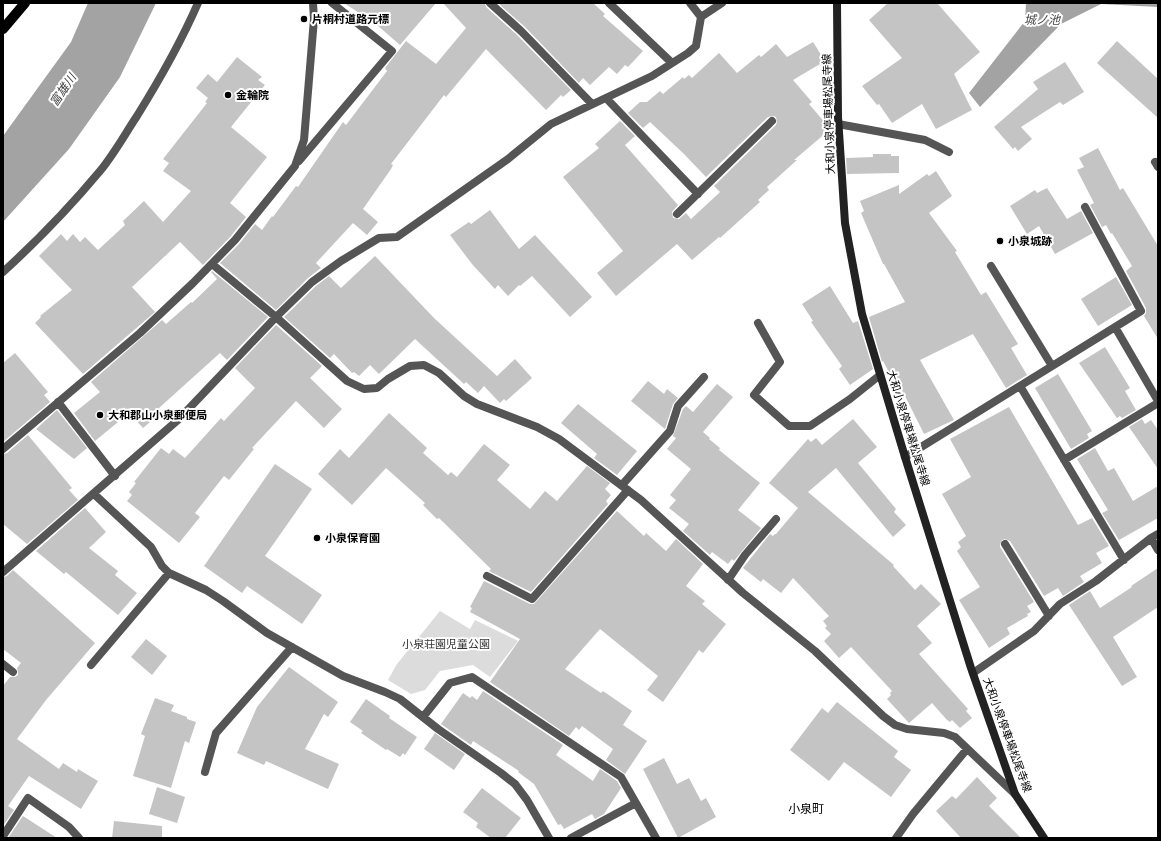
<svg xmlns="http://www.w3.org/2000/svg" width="1161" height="841" font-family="'Work Sans','Noto Sans JP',sans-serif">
  <rect width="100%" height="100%" fill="#fff"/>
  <!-- green -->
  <path fill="#dcdcdc" d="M440,611L470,629L475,620L518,641L490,677L473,665L440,671L425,690L411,694L388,680L397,664Z"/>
  <!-- water -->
  <path fill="#a3a3a3" d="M88,3H156L120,77L69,149L3,222V136L71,42Z
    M1026,3H1158V7L1101,4L1061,24L980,107L969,93L1025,21Z"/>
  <!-- building -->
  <path fill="#c4c4c4" d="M344,3H436L400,45L377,25Z
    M443,3H485L486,7L517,35L571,90L563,97L561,95L546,110L486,49L446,97L444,95L391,164L393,165L391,169L363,209L378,222L367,235L353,223L316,263L321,268L308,278L276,310L220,263L239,244L255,224L262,230L272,216L273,217L296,186L298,187L343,122L346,125L387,71L385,68L406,41L436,64L466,28Z
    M498,3H593L605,14L603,16L643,51L628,67L625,65L617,74L609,67L590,85L583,78L579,83L525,27Z
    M888,3H937L980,52L954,74L972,110L936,129L922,104L892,123L879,104L877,105L862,86L902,58L869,20Z
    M1117,41L1158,79V118L1097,63Z
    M813,42L825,61L793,80L812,102L809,104L827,125V132L794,160H797L767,187L769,190L758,200L760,202L720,238L719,237L692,260L677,244L616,296L597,273L623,251L563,177L599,148L595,144L620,121L635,136L625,145L678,205L672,212L673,218L679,219L686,213L691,219L718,194L720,192L714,186L776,125L777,122L776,117L773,116L768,117L706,177L684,154L650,122L643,128L628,113L640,102H647L660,91L663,94L683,77L684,79L689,75L692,78L719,53L737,73L759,55L761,57L776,44L787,57Z
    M237,57L262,77L258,80L265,85L231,127L267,157L230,203L246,217L231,236L203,265L180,242L132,287L155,312L83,374L35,323L41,317L40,316L72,290L39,256L61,234L67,241L73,234L80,242L85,237L98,250L125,225L123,221L144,201L163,222L191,191L163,171L169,163L163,159L207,103L205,102L208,98L196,88L208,74L217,82Z
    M1065,62L1084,92L1063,105L1060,102L1021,127L1032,139L1018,151L1015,147L1013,149L994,127L1038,89L1033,82Z
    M1098,148L1120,190L1123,188L1158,246V339L1144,316L1146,313V308L1126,271L1132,266L1112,233L1111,234L1106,225L1102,227L1090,205L1094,203L1077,170L1084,167L1079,158Z
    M873,154H891V156H899V173L847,174L846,158L873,157Z
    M936,171L952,196L929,213L957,251L955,252L981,295L986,292L1018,344L1011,348L1027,375L1006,388L973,334L920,360L954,420L924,434L902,390L899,391L883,361L882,362L869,317L905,302L884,264H883L861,213L864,211L860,201L899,185V194L927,174L929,176Z
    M1047,188L1067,219L1081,211L1093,233L1055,254L1039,226L1027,234L1010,206L1035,190L1037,193Z
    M490,210L519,249L535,235L592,297L570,317L532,276L520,286L519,285L508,296L498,285L495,289L472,264L450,235L469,222L471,224Z
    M375,256L434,318L497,376L515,359L532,378L506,401L504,399L500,403L484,386L478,393L466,382L464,384L415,339L379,374L370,365L359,376L354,372L352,373L334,354L330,358L284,317L316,286L329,276L341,288Z
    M212,271L268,317L227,360L220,353L159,408L162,412L143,428L129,413L95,441L74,413L100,392L91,382L162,320L166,324L191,302L192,303L217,279L211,272Z
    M1116,277L1132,305L1098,326L1081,299Z
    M830,286L853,323L858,321L873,369L850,385L839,369L842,366L811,322L813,321L802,304Z
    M276,325L322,366L310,378L342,409L324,428L296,401L252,448L254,449L229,480L224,476L195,513L200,517L179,543L127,501L132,495L129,492L136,483L134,482L161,448L169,454L173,449L185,458L221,418L224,421L255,388L235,368Z
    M1105,347L1130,388L1125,391L1136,410L1122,418L1120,416L1117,418L1079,363Z
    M15,353L48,392L44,395L50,402L3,442V363Z
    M1058,374L1092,431L1087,434L1089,438L1071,449L1035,388Z
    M648,381L664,394L667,389L678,398L673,404L665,429L631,401Z
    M717,384L733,397L703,432L710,438L709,439L720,448L719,450L760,483L738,510L761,528L734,561L732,559L728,564L712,552L710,555L683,531L689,524L669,508L676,500L670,495L691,469L667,449L676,438L673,436L683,409L686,406L693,412Z
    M578,404L637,451L617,475L594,458L597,454L561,423Z
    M1009,407L1078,525L1092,518L1109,546L1096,553L1102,563L1080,576L1084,582L1063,596L1058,588L1044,596L1010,541L1005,539L1002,540L1000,544V547L1034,602L1027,606L1031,612L1027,614L1028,616L1007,628L1010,634L989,648L959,600L980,587L957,551L961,547L958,542L966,536L942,494L971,477L950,439Z
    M57,410L87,448L74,459L36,429Z
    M389,413L427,448L423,453L448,475L451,472L457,477L484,444L510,465L497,480L530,509L545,491L557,501L587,466L610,483L605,489L611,495L606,501L608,504L531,592L489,571L491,569L439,518L437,519L423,505L425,503L386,468L352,505L318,474L340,449L349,458Z
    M853,419L877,447L858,463L896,509L894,512L906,525L893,537L836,468L808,492L894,565L893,566L915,590L921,584L941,604L917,626L932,643L919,654L968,709L966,711L972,718L960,728L952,720L950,722L947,720L932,703L909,723L887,699L891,695L890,693L892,691L851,647L839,658L824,641L831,634L825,628L827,626L823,621L829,616L793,578L781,593L763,579L761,582L743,568L770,534L773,536L775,534H776L798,508L769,483L808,439L811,442L816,438L822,445Z
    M1142,419L1145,424L1151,420L1158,430V469L1129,427Z
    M28,435L72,488L69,490L78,500L27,544L3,524V454L7,453Z
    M1095,448L1108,471L1114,468L1133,501L1158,486V518L1119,540L1102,513L1108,510L1077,459Z
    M275,464L312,489L265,556L322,595L302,624L247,586L242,593L204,566Z
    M85,508L106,532L89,548L118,571L115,575L137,593L118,615L66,572L64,574L36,551Z
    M617,511L644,536L646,533L666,551L676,539L703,564L686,586L705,601L702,604L726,624L703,653L699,650L663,702L647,690L658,676L600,629L565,669L601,693L603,691L632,711L623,725L647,741L625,774L606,760L613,749L582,726L579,730L576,727L569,736L490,682L520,639L470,612L472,608L470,607L484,581L530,604H534Z
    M1158,568V607L1113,637L1137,677L1122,686L1069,605L1090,591L1100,608L1132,587L1131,586Z
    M13,570L95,643L46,700L17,739L59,769L63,763L77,772L78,769L98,781L81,809L29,776L8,806L14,810L3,826V686L10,677H15L18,675V672L17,668L21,663L3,649V577L7,576Z
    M146,639L167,656L152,675L131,657Z
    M289,667L338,702L328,717L324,714L305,749L339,764L328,789L266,761L264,765L237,753L257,707Z
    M483,691L563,745L556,755L593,781L600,769L617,781L621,788L604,814L595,819L592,814L564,829L561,824L558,825L534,784L518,772L519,771L473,741L471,745L441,724L463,693L470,698L472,696L477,700Z
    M155,698L174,705L171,711L187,717V719L196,722L189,743L185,741L171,788L133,776L145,736L141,734Z
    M366,699L390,716L389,718L417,737L405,755L403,753L400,757L387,749L386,750L361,733L363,731L350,722Z
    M837,702L898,751L894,757L911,770L891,797L844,762L829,781L790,750L822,708L828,713Z
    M435,733L465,754L454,770L424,749Z
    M664,758L677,784L689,778L701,801L706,798L716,817L678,838L643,769Z
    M977,777L997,798L989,806L1021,838H961L936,811L952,796L956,799Z
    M157,787L185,797L177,823L149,814Z
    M482,788L521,818L505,838H491L476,827L478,823L463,812Z
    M23,816L57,838H8Z
    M114,821L162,826V838H112Z"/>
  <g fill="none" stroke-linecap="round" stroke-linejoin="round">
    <!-- street -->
    <path stroke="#555" stroke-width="8" d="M490,3L521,31L592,104
      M609,3L672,63
      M690,3L701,17
      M606,98L698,194
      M838,124L925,140L949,152
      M299,161L392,51L332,3
      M1155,162L1158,167
      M677,214L772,121
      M212,264L276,317L347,381L364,389L377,388L388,379L410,366L424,365L439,373L464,396L477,404L537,427L559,439L641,500L743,593L815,651L883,716L895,725L907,729L944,733L955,737L1015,794
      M991,266L1052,366
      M3,272C37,241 70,207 100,171C114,154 125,134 137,116C160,79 181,42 198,3
      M758,323L780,362L754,395L789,426H810L850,399L880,375
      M1115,327L1158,401
      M1020,386L1124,560
      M58,402L115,476
      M3,449L140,333L193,283L235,240L295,166L304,140L314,19L313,3
      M905,457L1141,311L1085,207
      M1064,460L1158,403
      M622,485L670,431L678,406L704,377
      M94,494L151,547L162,566L169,573L206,590L223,601L267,633L343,676L385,692L400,699L438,729L501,773L515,784L527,800L549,838
      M1151,538L1158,550
      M1005,544L1049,616
      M3,572L179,419L276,317L312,282L341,261L379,238L397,237L508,159L551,124L652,76L688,53L696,46L701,17L722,3
      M487,576L532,599L628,490
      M728,580L745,555L776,519
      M3,664L13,672
      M91,665L169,573
      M973,673L1034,631L1060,604L1096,581L1151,538L1158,534
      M423,717L450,683L472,677L621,777L656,838
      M205,772L216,733L292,647
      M3,836L28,798L69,827L79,838
      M571,838L636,803
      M896,838L913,814L967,749"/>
    <!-- secondary -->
    <path stroke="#222" stroke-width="8" d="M837,3L838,117L845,223L862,314L905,457L971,668L1015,794L1044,838"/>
    <!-- primary -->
    <path stroke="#000" stroke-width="10" d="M3,29L25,3"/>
  </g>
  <!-- markers -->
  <g fill="#000" stroke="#fff" stroke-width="1.5">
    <circle cx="304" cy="19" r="4"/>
    <circle cx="228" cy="95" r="4"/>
    <circle cx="1000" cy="241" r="4"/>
    <circle cx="100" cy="415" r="4"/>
    <circle cx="317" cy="538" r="4"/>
  </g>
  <g text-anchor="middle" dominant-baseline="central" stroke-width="4" stroke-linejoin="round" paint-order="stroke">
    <!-- poi labels -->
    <g font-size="11" font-weight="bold" fill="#000" stroke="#fff" text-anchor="start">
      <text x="312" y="19">片桐村道路元標</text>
      <text x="236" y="95">金輪院</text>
      <text x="1008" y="241">小泉城跡</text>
      <text x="108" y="415">大和郡山小泉郵便局</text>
      <text x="325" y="538">小泉保育園</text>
    </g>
    <!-- street labels -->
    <g font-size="11" fill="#000" stroke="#fff">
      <text transform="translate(829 114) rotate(-92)">大和小泉停車場松尾寺線</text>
      <text transform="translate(908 428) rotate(73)">大和小泉停車場松尾寺線</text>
      <text transform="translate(1007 735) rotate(70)">大和小泉停車場松尾寺線</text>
    </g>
    <!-- park labels -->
    <g font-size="11" fill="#333" stroke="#fff">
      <text x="446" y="644">小泉荘園児童公園</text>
    </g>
    <!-- water labels -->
    <g font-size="12" font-style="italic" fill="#444" stroke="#fff">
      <text x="1042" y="20">城ノ池</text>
      <text transform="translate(63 90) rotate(-56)">富雄川</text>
    </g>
    <!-- neighbourhood labels -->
    <g font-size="12" fill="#000" stroke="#fff">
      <text x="806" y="809">小泉町</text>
    </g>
  </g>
  <!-- border -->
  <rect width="1161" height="841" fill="none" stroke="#000000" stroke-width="8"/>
</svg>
